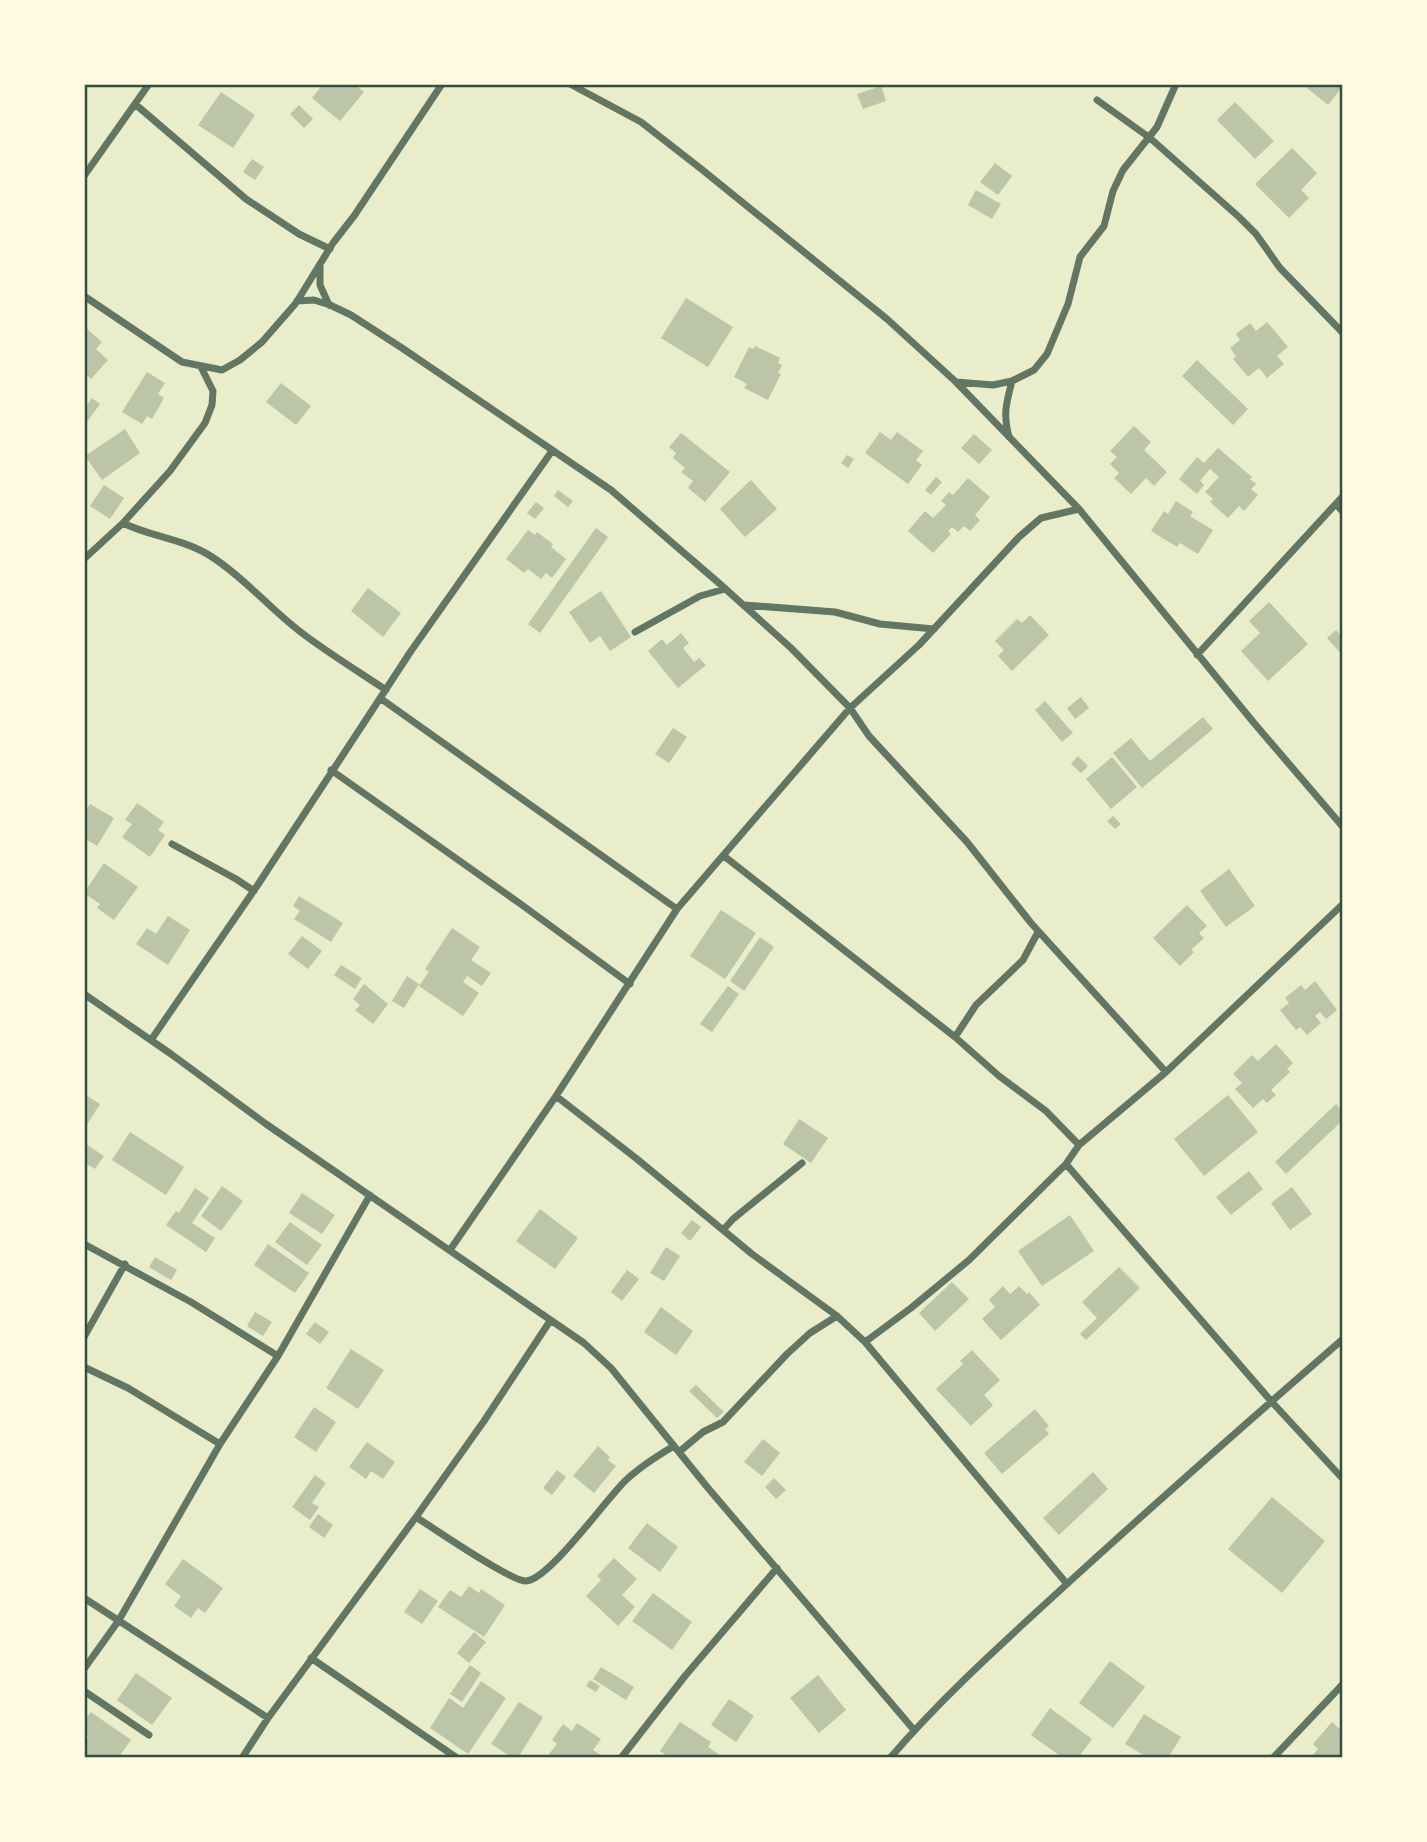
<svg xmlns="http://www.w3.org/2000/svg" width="1427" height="1842" font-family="'Roboto Condensed',sans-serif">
  <rect width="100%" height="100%" fill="#e9edc9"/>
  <!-- building -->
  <path fill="#bcc5a7" d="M323,84H354L364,92L340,121L312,98Z
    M1311,84H1340L1343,86L1328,105L1307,88Z
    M881,86L886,101L863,109L857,94Z
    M221,92L255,115L233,148L198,125Z
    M1235,102L1274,141L1255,159L1217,120Z
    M299,105L313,119L304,128L290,114Z
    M1292,148L1317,173L1301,190L1309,198L1289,218L1255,184Z
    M252,159L264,167L255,180L243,172Z
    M995,163L1012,176L998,195L980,182Z
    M976,190L1001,204L992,219L968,205Z
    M686,298L733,327L708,367L661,338Z
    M1267,322L1288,347L1277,356L1284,364L1267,378L1259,368L1248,377L1233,359L1236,356L1230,348L1240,340L1236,334L1250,323L1256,331Z
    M84,326L102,342L96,349L108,360L91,379L84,373Z
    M755,346L780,358L778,363L782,365L778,373L781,374L768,400L744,388L747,384L734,377L749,347L753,349Z
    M1197,360L1248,409L1233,425L1182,376Z
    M147,372L165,383L158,394L164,398L152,419L147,416L142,424L122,412Z
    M281,383L311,406L296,425L266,402Z
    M92,398L100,404L84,426V410Z
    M1134,426L1151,442L1144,450L1167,472L1154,486L1146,478L1131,494L1114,478L1119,473L1110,464L1117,457L1110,451Z
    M125,429L140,453L102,480L85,456Z
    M880,432L891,440L897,432L923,451L916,460L922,465L908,484L865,453Z
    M681,433L730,472L705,502L688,488L693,481L681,472L685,468L673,458L676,453L669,447Z
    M974,434L992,450L979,464L961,448Z
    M1218,448L1252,477L1250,479L1256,484L1251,489L1258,495L1244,511L1239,506L1228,518L1210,502L1213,499L1205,492L1219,477L1210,469L1200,481L1204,485L1197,494L1179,479L1197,457L1204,463Z
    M847,455L854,459L848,468L841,463Z
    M936,477L942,482L931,495L925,490Z
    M968,478L990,497L975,515L980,520L970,531L964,526L958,532L952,527L948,531L951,534L933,553L908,531L925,511L933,518L946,505L941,501L949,492L953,495Z
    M751,480L777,509L745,537L720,509Z
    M104,485L124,498L110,519L90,506Z
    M558,490L573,501L568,507L554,496Z
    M1176,501L1193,512L1190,516L1213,530L1198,554L1180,543L1177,547L1151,531L1164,511L1168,514Z
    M536,502L544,508L535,519L527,513Z
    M596,528L608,537L540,633L528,624Z
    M528,530L535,535L537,532L553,544L551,547L566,559L552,578L546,573L541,579L528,569L524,573L506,559Z
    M368,588L401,613L383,637L351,611Z
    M601,591L631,637L610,651L600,636L590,643L569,612Z
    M1269,602L1308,644L1268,681L1241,651L1260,633L1249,621Z
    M1030,615L1049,635L1012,671L998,656L1004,650L995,641L1017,619L1022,623Z
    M1336,630L1343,638V656L1327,638Z
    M681,633L689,643L683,648L694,662L699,658L706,665L678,688L648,651L662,639L667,645Z
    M1081,697L1089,708L1075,719L1067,708Z
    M1045,701L1073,733L1062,742L1035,710Z
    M1203,717L1213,729L1142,788L1113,753L1131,738L1150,761Z
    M673,728L687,737L669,763L655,754Z
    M1078,756L1088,766L1081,773L1071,764Z
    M1112,757L1137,787L1111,809L1086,779Z
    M137,803L164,822L158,830L165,835L150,857L122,837L132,824L125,820Z
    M90,804L114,818L97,846L84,838V813Z
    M1113,816L1121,824L1115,829L1107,821Z
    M104,863L138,887L114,920L97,908L100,904L84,893Z
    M1229,869L1255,906L1226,927L1200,891Z
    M299,896L343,923L331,942L294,919L300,911L293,906Z
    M1187,905L1207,926L1199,933L1204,938L1191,950L1194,952L1180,966L1153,938Z
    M721,910L756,933L725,979L690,956Z
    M168,916L190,930L168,965L136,944L147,928L156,934Z
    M452,928L480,947L471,960L491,973L482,986L467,976L463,982L479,993L463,1016L419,986L429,972L425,969Z
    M302,936L322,951L308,969L288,954Z
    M760,937L774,947L744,991L730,981Z
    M341,965L362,978L355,989L334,975Z
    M407,976L419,984L404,1008L392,1001Z
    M1315,981L1337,1010L1326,1019L1320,1012L1315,1016L1321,1023L1307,1035L1300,1027L1296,1030L1280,1010L1289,1003L1285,998L1301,985L1305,990Z
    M364,984L388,1004L373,1024L355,1010L360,1005L353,999Z
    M728,986L739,994L712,1032L700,1024Z
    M1276,1044L1293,1063L1287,1069L1290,1072L1271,1090L1276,1095L1267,1103L1263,1099L1253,1108L1235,1089L1242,1083L1233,1074L1252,1055L1258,1061Z
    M84,1094L100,1104L86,1126L84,1125Z
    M1228,1095L1258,1132L1204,1176L1174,1139Z
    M1336,1104L1343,1111V1120L1286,1174L1275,1162Z
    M799,1119L828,1138L811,1163L783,1144Z
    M130,1132L184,1167L166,1195L112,1160Z
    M84,1143L104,1156L95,1169L84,1162Z
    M1249,1171L1263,1189L1231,1215L1216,1197Z
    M222,1186L243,1201L221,1231L201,1216Z
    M1292,1187L1312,1214L1290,1230L1271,1203Z
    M195,1188L209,1198L192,1223L215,1238L206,1252L166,1225L176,1211L179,1213Z
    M302,1193L335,1215L322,1234L289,1213Z
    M540,1209L578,1238L555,1269L516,1241Z
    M1070,1215L1094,1251L1042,1286L1018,1251Z
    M692,1220L701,1227L690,1241L681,1233Z
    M290,1222L322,1245L307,1265L275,1242Z
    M268,1244L309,1273L295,1293L254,1265Z
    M666,1247L680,1256L664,1281L650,1273Z
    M155,1257L177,1270L171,1280L149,1267Z
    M1119,1267L1140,1288L1086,1340L1080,1334L1097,1318L1082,1302Z
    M627,1270L639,1279L622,1301L611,1292Z
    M952,1282L969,1299L935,1331L919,1313Z
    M1003,1286L1010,1294L1019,1286L1027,1294L1029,1292L1040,1305L1001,1340L982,1319L995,1307L989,1300Z
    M661,1307L693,1331L676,1355L644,1332Z
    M255,1312L272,1322L263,1336L247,1326Z
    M315,1322L329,1332L320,1344L306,1334Z
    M351,1349L384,1370L358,1409L326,1388Z
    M972,1350L1000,1380L984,1395L993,1405L971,1426L936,1389L963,1364L960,1361Z
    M696,1385L724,1412L717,1418L689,1391Z
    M314,1407L336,1422L316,1452L294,1437Z
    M1035,1409L1049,1426L1045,1429L1049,1434L1002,1474L984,1453Z
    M763,1439L780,1453L762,1476L744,1462Z
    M367,1442L395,1462L383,1479L371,1471L366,1479L349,1467Z
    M598,1446L610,1457L608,1460L616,1466L594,1493L573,1476Z
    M557,1470L566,1477L552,1495L543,1488Z
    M1093,1472L1108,1489L1059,1535L1043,1518Z
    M315,1475L326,1483L312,1503L319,1507L310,1520L292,1507Z
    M774,1478L786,1490L776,1499L765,1487Z
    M1272,1497L1325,1541L1282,1593L1228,1549Z
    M318,1514L333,1525L324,1538L309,1527Z
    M647,1523L678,1547L660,1572L628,1548Z
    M614,1558L637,1579L622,1595L635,1607L618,1626L586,1596L601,1580L597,1576Z
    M183,1559L223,1588L205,1613L198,1608L191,1618L174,1606L181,1596L165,1584Z
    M469,1586L479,1593L481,1589L505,1605L484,1637L438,1607L450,1590L461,1597Z
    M420,1589L438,1601L422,1624L404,1612Z
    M653,1593L692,1622L672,1650L632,1621Z
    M474,1632L486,1642L469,1663L457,1653Z
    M1110,1661L1145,1687L1113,1728L1079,1703Z
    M470,1665L481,1673L462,1702L450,1694Z
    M601,1667L634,1687L626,1700L593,1679Z
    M136,1673L172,1698L152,1725L117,1700Z
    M818,1675L846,1710L819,1733L790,1698Z
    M590,1680L600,1686L596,1692L586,1686Z
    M481,1681L506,1698L468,1754L430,1728L449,1698L463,1708Z
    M729,1699L754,1716L736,1742L711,1725Z
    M519,1702L543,1717L518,1758H513L491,1744Z
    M1050,1708L1092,1739L1078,1758H1063L1031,1735Z
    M91,1712L131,1740L118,1758L84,1757V1742L89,1736L84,1733V1721Z
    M1144,1714L1181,1737L1168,1758H1148L1125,1744Z
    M680,1722L711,1742L708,1747L721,1756L720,1758H670L660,1751Z
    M1332,1722L1343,1732V1758H1310L1318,1749L1313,1744Z
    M577,1723L601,1739L593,1750L605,1758H555L549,1754L557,1744L552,1740L563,1724L572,1731Z"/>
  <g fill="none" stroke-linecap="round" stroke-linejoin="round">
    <!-- minor -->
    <path stroke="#617663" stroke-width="7" d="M570,84L641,122L700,168L887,319L956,382L1079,509L1254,723L1343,827
      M1097,100L1150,138L1239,217L1256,234L1280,268L1343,333
      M135,104L246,199L299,234L330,249
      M84,176L149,84
      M320,267V285L329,305
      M84,296L182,362L222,370L240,360L262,342L296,303L333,243L354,216L442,84
      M297,301L314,300L330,305L351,315L402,348L611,490L720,584L791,648L850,708L869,736L967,842L1031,923L1166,1072
      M956,382L993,385L1012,381L1034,370L1047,354L1068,304L1080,257L1104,226L1113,191L1123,170L1157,127L1176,84
      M1009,437C1003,414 1006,404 1012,381
      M1336,504L1343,512
      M123,523C151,537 185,539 212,557C245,578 271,610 302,633C328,653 358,671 386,690
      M84,559L123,523L170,471L205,423L212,405L213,391L201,367
      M744,605L835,612L880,624L934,629
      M635,632L700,596L725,589
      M1197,655L1343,496
      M380,698L677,909
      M331,770L522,905L630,984
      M172,844L236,879L254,891
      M724,856L955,1037L999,1076L1046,1111L1079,1145
      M84,994L171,1054L266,1124L584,1343L611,1368L708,1488L914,1730
      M955,1037L976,1005L1023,960L1038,932
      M151,1040L257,886L411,651L552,451
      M556,1096L637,1159L752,1254L837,1316L865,1342L1067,1584
      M1066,1164L1271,1401L1343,1479
      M723,1230L733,1219L802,1163
      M84,1244L191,1302L278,1356
      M450,1250L556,1096L677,909L850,708L919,645L1019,537L1041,518L1079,509
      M84,1337L125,1264
      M865,1342L911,1308L969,1260L1066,1164L1079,1145L1166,1072L1343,904
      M84,1367L128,1388L220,1444
      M679,1452L703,1432L723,1422L787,1354L810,1333L837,1316
      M416,1517C433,1528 512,1582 526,1581C549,1580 606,1499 626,1480C641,1466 657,1456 674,1446
      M84,1598L268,1718
      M311,1658L457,1758
      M84,1669L119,1620L220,1444L278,1356L370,1195
      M84,1691L149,1735
      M242,1758L268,1718L416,1517L484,1421L550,1321
      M621,1758L685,1676L777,1568
      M890,1758C944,1695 1007,1639 1068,1583C1159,1500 1251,1419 1343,1339
      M1273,1758L1343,1684"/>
  </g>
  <!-- border -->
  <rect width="1427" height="1842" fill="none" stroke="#fefae0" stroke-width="172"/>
  <rect x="86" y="86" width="1255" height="1670" fill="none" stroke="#344e41" stroke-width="2.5"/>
</svg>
